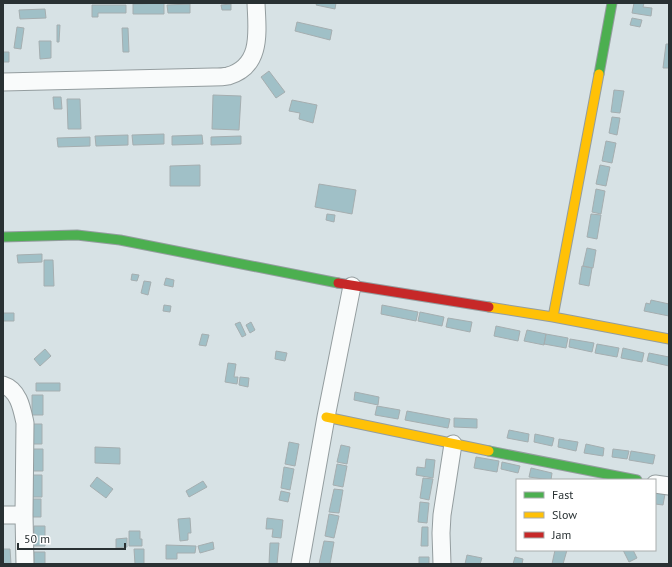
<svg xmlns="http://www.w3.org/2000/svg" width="672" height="567" font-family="'PT Sans',sans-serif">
  <rect width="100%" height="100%" fill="#d7e2e5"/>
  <!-- building -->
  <path fill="#a0c0c7" stroke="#a5aeb0" d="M164,3V14H133V4Z
    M317,3H336L335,9L316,5Z
    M634,3H644L643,7L652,8L651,16L632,13Z
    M190,4V13H168L167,5Z
    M231,4V10H222L221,5Z
    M92,5H126V13H98V17H92Z
    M45,9L46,18L20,19L19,10Z
    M632,18L642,20L640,27L630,25Z
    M297,22L332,30L330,40L295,31Z
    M57,25H60L59,42H57Z
    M17,27L24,28L21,49L14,48Z
    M122,28H128L129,52H123Z
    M39,41H51V58L40,59Z
    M666,44H669V68H663Z
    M3,52H9V62H3Z
    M269,71L285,92L276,98L261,77Z
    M614,90L624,91L620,113L611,112Z
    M213,95L241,96L239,130L212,129Z
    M53,97H61L62,109H54Z
    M67,99H80L81,129H68Z
    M292,100L317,105L313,123L299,119L300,113L289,111Z
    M612,117L620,118L617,135L609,133Z
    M164,134V144L133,145L132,135Z
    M128,135V145L96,146L95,136Z
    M202,135L203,144L172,145V136Z
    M241,136V144L211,145V137Z
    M90,137V146L58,147L57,138Z
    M606,141L616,143L612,163L602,161Z
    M200,165V186H170V166Z
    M600,165L610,167L606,186L596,184Z
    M319,184L356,190L352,214L315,207Z
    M596,189L605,191L601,214L592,212Z
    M327,214L335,215L334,222L326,220Z
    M591,214L601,215L597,239L587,237Z
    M587,248L596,250L593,268L583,266Z
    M42,254V262L18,263L17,255Z
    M44,260H53L54,286H44Z
    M582,266L592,268L589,286L579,284Z
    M132,274L139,275L137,281L131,280Z
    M166,278L174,280L173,287L164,285Z
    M144,281L151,282L148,295L141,293Z
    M651,300L669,304V316L644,311L646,303L650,304Z
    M164,305L171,306L170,312L163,311Z
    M382,305L418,312L416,321L381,314Z
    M420,312L444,317L442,326L418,321Z
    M3,313H14V321H3Z
    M448,318L472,322L470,332L446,327Z
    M240,322L246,335L242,337L235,324Z
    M251,322L255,330L250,333L246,325Z
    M496,326L520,331L518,341L494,336Z
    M527,330L546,334L544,345L524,341Z
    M202,334L209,335L206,346L199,345Z
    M546,334L568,338L566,348L544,344Z
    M570,339L594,343L592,352L569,347Z
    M597,344L619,348L617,357L595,353Z
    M623,348L644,353L642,362L621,358Z
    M45,349L51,356L40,366L34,359Z
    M276,351L287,353L285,361L275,359Z
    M649,353L669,357V366L647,361Z
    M228,363L236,364L234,377H238L237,384L225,382Z
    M240,377L249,378L248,387L239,385Z
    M36,383H60V391H36Z
    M355,392L379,397L378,405L354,400Z
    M32,395H43V415H32Z
    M377,406L400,410L398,419L375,415Z
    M407,411L450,419L448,428L405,420Z
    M454,418L477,419V428L454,427Z
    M31,424H42V444H31Z
    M509,430L529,434L528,442L507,438Z
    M535,434L554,438L552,446L534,442Z
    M559,439L578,442L576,451L558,447Z
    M289,442L299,444L295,466L285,464Z
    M586,444L604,448L603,456L584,453Z
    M341,445L350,447L347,464L337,462Z
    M95,447L120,448V464L95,463Z
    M33,449H43V471H33Z
    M613,449L629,451L627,459L612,457Z
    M631,451L655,455L653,464L629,460Z
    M476,457L499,461L497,472L474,468Z
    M426,459L435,460L433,478L416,475L417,467L425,468Z
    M502,462L520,466L518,473L501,469Z
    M337,464L347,466L343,487L333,485Z
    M284,467L294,469L290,490L281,488Z
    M531,468L552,473L551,480L529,477Z
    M32,475H42V497H32Z
    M97,477L113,489L106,498L90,486Z
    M423,478L433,479L429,500L420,498Z
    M203,481L207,487L189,497L186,491Z
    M334,489L343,490L339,513L329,512Z
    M281,491L290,493L288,502L279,500Z
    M655,491L656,493L665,494L663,505L655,504Z
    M32,499H41V517H32Z
    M420,502L429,503L427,523L418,522Z
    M329,514L339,516L334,538L325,536Z
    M190,518L191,533H188V540L180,541L178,519Z
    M267,518L283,520L281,538L272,537L273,529H266Z
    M34,526H45V546H34Z
    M422,527H428V546H421Z
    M129,531H140V539H142V546H129Z
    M127,538V547L116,548V539Z
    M324,541L334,542L330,564H319Z
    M213,542L214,549L200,553L198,546Z
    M270,543H279L277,564H269Z
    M166,545L196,546L195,553H177V559H166Z
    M3,549H10L11,564H3Z
    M134,549H144V564H135Z
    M555,550H567L563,564H552Z
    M623,550H633L637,558L629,562Z
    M34,552H45V564H34Z
    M467,555L482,558L480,564H465Z
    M419,557H429V564H419Z
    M515,557L523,559L522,564H513Z"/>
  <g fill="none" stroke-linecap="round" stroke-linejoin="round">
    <defs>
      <path id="street" d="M3,82L213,77C218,77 223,77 228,76C263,66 257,30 256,3
        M3,385C19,390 22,409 25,423L24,515L25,564
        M655,484L669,486
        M3,515H24
        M300,564L326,417L352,286
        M442,564L441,533L442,515L453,444"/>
      <path id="fast" d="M599,74L612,3
        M3,237L77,235L120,240L338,283
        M489,451L637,480"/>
      <path id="slow" d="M489,307L553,317L669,339
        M553,317L599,74
        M326,417L489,451"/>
      <path id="jam" d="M338,283L489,307"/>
    </defs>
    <!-- street casing -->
    <use href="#street" stroke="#949d9f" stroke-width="19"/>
    <!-- fast casing -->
    <use href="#fast" stroke="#949d9f" stroke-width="11"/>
    <!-- slow casing -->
    <use href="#slow" stroke="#949d9f" stroke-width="11"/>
    <!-- jam casing -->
    <use href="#jam" stroke="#949d9f" stroke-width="11"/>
    <!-- street -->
    <use href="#street" stroke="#f9fbfb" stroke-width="17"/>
    <!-- fast -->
    <use href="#fast" stroke="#4caf50" stroke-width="9"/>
    <!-- slow -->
    <use href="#slow" stroke="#ffc107" stroke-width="9"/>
    <!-- jam -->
    <use href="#jam" stroke="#c62828" stroke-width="9"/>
  </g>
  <!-- border -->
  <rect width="672" height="567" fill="none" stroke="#293133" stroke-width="8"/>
  <!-- legend -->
  <rect x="516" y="479" width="140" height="72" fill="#ffffff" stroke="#a9adad"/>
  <rect x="524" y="492" width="20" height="6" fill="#4caf50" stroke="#a9adad"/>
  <text x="552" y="499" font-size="12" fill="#293133">Fast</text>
  <rect x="524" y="512" width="20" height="6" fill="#ffc107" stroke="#a9adad"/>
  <text x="552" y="519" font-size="12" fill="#293133">Slow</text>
  <rect x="524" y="532" width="20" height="6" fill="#c62828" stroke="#a9adad"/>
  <text x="552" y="539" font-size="12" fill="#293133">Jam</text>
  <!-- scale -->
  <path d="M18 543v6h107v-6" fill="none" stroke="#293133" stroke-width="2"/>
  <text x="24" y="543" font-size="12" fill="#293133" stroke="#ffffff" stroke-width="3" paint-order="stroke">50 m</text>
</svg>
